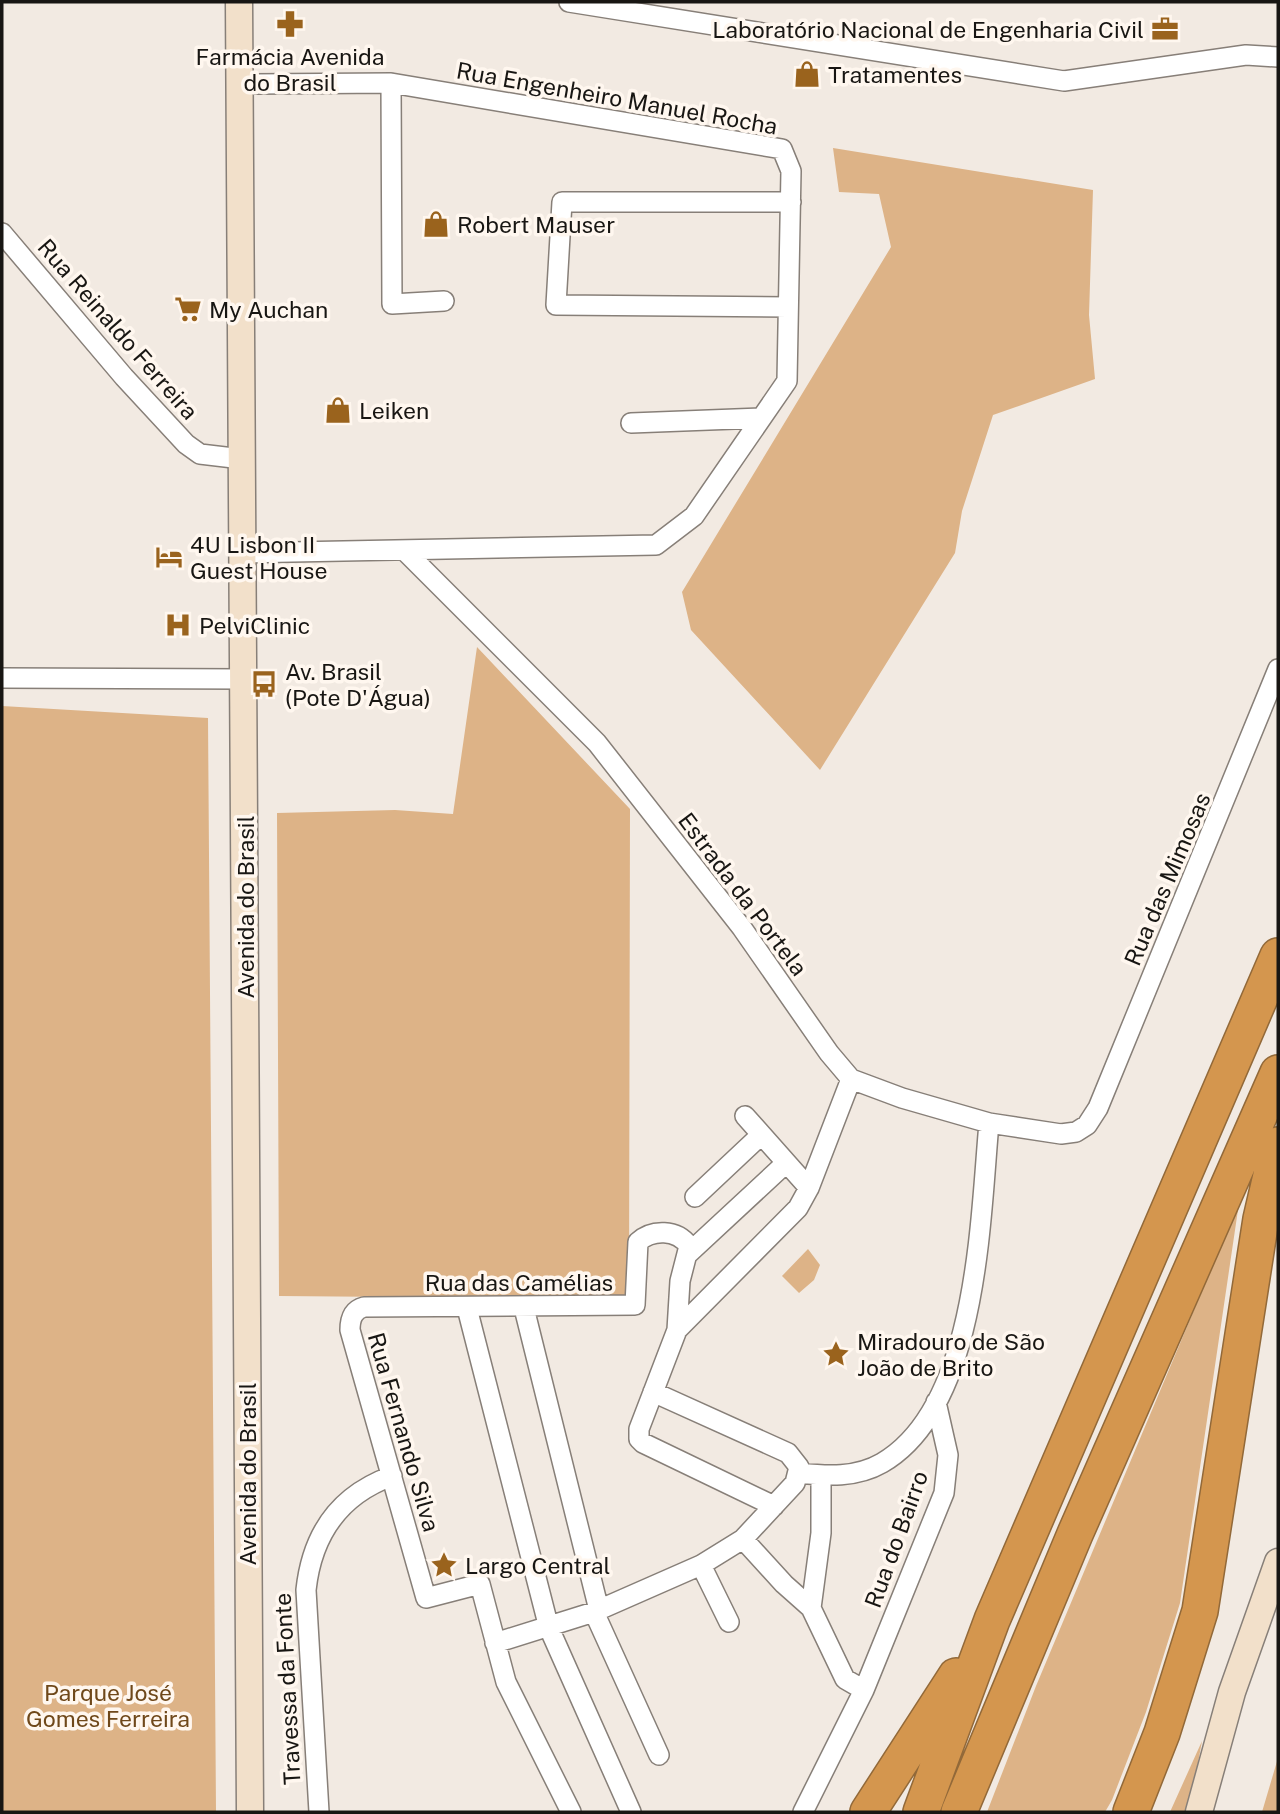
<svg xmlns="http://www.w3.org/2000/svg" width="1280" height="1814" font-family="'Public Sans',sans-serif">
  <rect width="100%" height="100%" fill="#f2eae2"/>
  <!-- green -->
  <path fill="#ddb387" d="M833,148L1093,190L1089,315L1095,379L993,415L962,511L955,553L820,770L691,630L682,592L891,247L879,194L839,192Z
    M477,647L630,809L629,1299L279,1296L277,813L395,810L453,814Z
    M2,706L208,718L216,1812H2Z
    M1239,1203L1180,1603L1146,1712L1112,1800L1105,1812H987L1036,1686Z
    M808,1249L820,1265L814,1280L799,1293L782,1276Z
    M1202,1741L1189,1812H1170Z
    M1278,1758V1812H1262Z"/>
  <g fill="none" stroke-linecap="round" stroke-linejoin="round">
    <defs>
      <path id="street" d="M569,2L1064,81L1246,55L1278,57
        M391,83L392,304L444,301
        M239,84L391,83L782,149L791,171L787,381L694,516L656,545L242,553
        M2,233L124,377L186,444L200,454L242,459
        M788,307L556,305L562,202H791
        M631,423L761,418
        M405,551L597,743L742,928L829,1053L851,1079L902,1098L989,1123L1061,1134L1076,1132L1087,1125L1098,1108L1278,669
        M2,678L243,679
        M745,1116L809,1188
        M695,1197L761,1135
        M689,1253L786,1163
        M467,1308L549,1628L631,1812
        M524,1308L599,1610
        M799,1473C827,1476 856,1478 882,1463C978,1407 980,1221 989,1123
        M821,1476V1533L811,1608L845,1679L864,1690
        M774,1506L643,1443L639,1439V1429L677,1330L798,1208L809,1188L851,1079
        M743,1539L784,1584L811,1608
        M701,1565L729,1622
        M594,1612L659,1755
        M495,1643L594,1612L701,1565L743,1539L795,1483L799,1467L788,1453L653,1392
        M319,1812L306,1590C312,1535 339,1495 392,1476
        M571,1812L506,1682L480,1584L426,1598L350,1330C350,1319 353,1310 364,1307L635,1305L638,1242C652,1229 677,1229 689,1246L680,1281L677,1330
        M803,1812L864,1690L944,1493L948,1455L936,1402"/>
      <path id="secondary" d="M239,2L250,1812
        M1199,1812L1232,1692L1278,1562"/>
      <path id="highway" d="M868,1812L956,1676
        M921,1812L992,1620L1278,956
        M959,1812L1075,1534L1278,1073
        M1131,1812L1162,1733L1200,1611L1261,1219L1278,1145"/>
    </defs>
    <!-- street casing -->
    <use href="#street" stroke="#877f78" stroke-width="22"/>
    <!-- secondary casing -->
    <use href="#secondary" stroke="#877f78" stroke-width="29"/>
    <!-- highway casing -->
    <use href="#highway" stroke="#926939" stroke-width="38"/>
    <!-- street -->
    <use href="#street" stroke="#fff" stroke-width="19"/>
    <!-- secondary -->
    <use href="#secondary" stroke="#f2e0ca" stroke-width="26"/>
    <!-- highway -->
    <use href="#highway" stroke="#d4964e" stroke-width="35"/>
  </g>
  <!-- icons -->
  <defs>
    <symbol id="pharmacy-bare" viewBox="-9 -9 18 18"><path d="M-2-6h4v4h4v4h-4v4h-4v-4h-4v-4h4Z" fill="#9a631d" stroke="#fff7ef" stroke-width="2.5" paint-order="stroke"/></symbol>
    <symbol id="office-bare" viewBox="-9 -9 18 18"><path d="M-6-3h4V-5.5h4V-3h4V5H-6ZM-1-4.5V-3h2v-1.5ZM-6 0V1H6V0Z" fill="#9a631d" stroke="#fff7ef" stroke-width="2.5" paint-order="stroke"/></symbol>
    <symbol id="shop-bare" viewBox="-9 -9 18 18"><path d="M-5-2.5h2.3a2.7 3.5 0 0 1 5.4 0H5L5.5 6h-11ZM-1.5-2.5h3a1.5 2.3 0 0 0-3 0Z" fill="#9a631d" stroke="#fff7ef" stroke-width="2.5" paint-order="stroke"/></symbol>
    <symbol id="supermarket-bare" viewBox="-9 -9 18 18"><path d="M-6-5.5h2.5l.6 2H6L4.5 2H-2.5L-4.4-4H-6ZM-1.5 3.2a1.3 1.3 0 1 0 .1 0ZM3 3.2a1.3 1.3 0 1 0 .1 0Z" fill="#9a631d" stroke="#fff7ef" stroke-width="2.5" paint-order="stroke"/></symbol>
    <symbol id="hotel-bare" viewBox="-9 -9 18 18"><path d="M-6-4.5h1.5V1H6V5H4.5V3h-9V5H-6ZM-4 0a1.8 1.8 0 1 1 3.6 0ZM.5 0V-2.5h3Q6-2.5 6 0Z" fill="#9a631d" stroke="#fff7ef" stroke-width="2.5" paint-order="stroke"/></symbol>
    <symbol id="hospital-bare" viewBox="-9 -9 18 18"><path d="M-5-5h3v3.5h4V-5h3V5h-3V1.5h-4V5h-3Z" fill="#9a631d" stroke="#fff7ef" stroke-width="2.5" paint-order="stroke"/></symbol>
    <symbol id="bus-bare" viewBox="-9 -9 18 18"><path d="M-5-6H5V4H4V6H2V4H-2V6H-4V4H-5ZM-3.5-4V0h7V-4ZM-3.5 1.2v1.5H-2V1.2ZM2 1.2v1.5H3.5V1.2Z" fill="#9a631d" stroke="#fff7ef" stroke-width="2.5" paint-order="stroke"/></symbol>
    <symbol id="sight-bare" viewBox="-9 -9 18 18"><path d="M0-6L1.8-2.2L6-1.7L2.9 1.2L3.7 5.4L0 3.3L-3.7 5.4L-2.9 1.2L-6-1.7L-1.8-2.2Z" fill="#9a631d" stroke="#fff7ef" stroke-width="2.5" paint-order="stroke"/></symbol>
  </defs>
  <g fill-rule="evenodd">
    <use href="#pharmacy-bare" x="271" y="5" width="38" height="38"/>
    <use href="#office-bare" x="1146" y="10" width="38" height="38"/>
    <use href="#shop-bare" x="788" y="55" width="38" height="38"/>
    <use href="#shop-bare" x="417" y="205" width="38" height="38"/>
    <use href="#supermarket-bare" x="169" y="290" width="38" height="38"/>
    <use href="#shop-bare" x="319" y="391" width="38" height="38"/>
    <use href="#hotel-bare" x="150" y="538" width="38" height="38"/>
    <use href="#hospital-bare" x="159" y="606" width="38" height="38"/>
    <use href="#bus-bare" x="245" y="665" width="38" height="38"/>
    <use href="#sight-bare" x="817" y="1335" width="38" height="38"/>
    <use href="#sight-bare" x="425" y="1546" width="38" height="38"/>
  </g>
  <g text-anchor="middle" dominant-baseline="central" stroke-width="7" stroke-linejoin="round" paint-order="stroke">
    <!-- poi labels -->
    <g font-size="23" fill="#181613" stroke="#fff7ef" text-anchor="start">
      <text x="1144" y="29" text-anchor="end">Laboratório Nacional de Engenharia Civil</text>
      <text x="290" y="56" text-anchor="middle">Farmácia Avenida<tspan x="290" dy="26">do Brasil</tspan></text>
      <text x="828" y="74">Tratamentes</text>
      <text x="457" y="224">Robert Mauser</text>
      <text x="209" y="309">My Auchan</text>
      <text x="359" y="410">Leiken</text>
      <text x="190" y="544">4U Lisbon II<tspan x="190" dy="26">Guest House</tspan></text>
      <text x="199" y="625">PelviClinic</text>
      <text x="285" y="671">Av. Brasil<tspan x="285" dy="26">(Pote D'Água)</tspan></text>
      <text x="857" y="1341">Miradouro de São<tspan x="857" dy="26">João de Brito</tspan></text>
      <text x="465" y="1565">Largo Central</text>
    </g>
    <!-- street labels -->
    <g font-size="23" fill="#181613" stroke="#fff7ef">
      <text transform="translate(617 98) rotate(10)">Rua Engenheiro Manuel Rocha</text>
      <text transform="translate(118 329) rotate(49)">Rua Reinaldo Ferreira</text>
      <text transform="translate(1167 879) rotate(-67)">Rua das Mimosas</text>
      <text transform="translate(743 894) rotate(53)">Estrada da Portela</text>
      <text transform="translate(245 907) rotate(-90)">Avenida do Brasil</text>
      <text x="519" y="1282">Rua das Camélias</text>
      <text transform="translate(404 1432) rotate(74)">Rua Fernando Silva</text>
      <text transform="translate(247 1474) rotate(-90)">Avenida do Brasil</text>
      <text transform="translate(896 1539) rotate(-70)">Rua do Bairro</text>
      <text transform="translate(287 1689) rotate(-93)">Travessa da Fonte</text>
    </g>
    <!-- park labels -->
    <g font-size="23" fill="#6f481a" stroke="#fff7ef">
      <text x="108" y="1692">Parque José<tspan x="108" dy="26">Gomes Ferreira</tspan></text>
    </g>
  </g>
  <!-- border -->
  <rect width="1280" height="1814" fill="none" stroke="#181613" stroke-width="7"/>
</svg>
